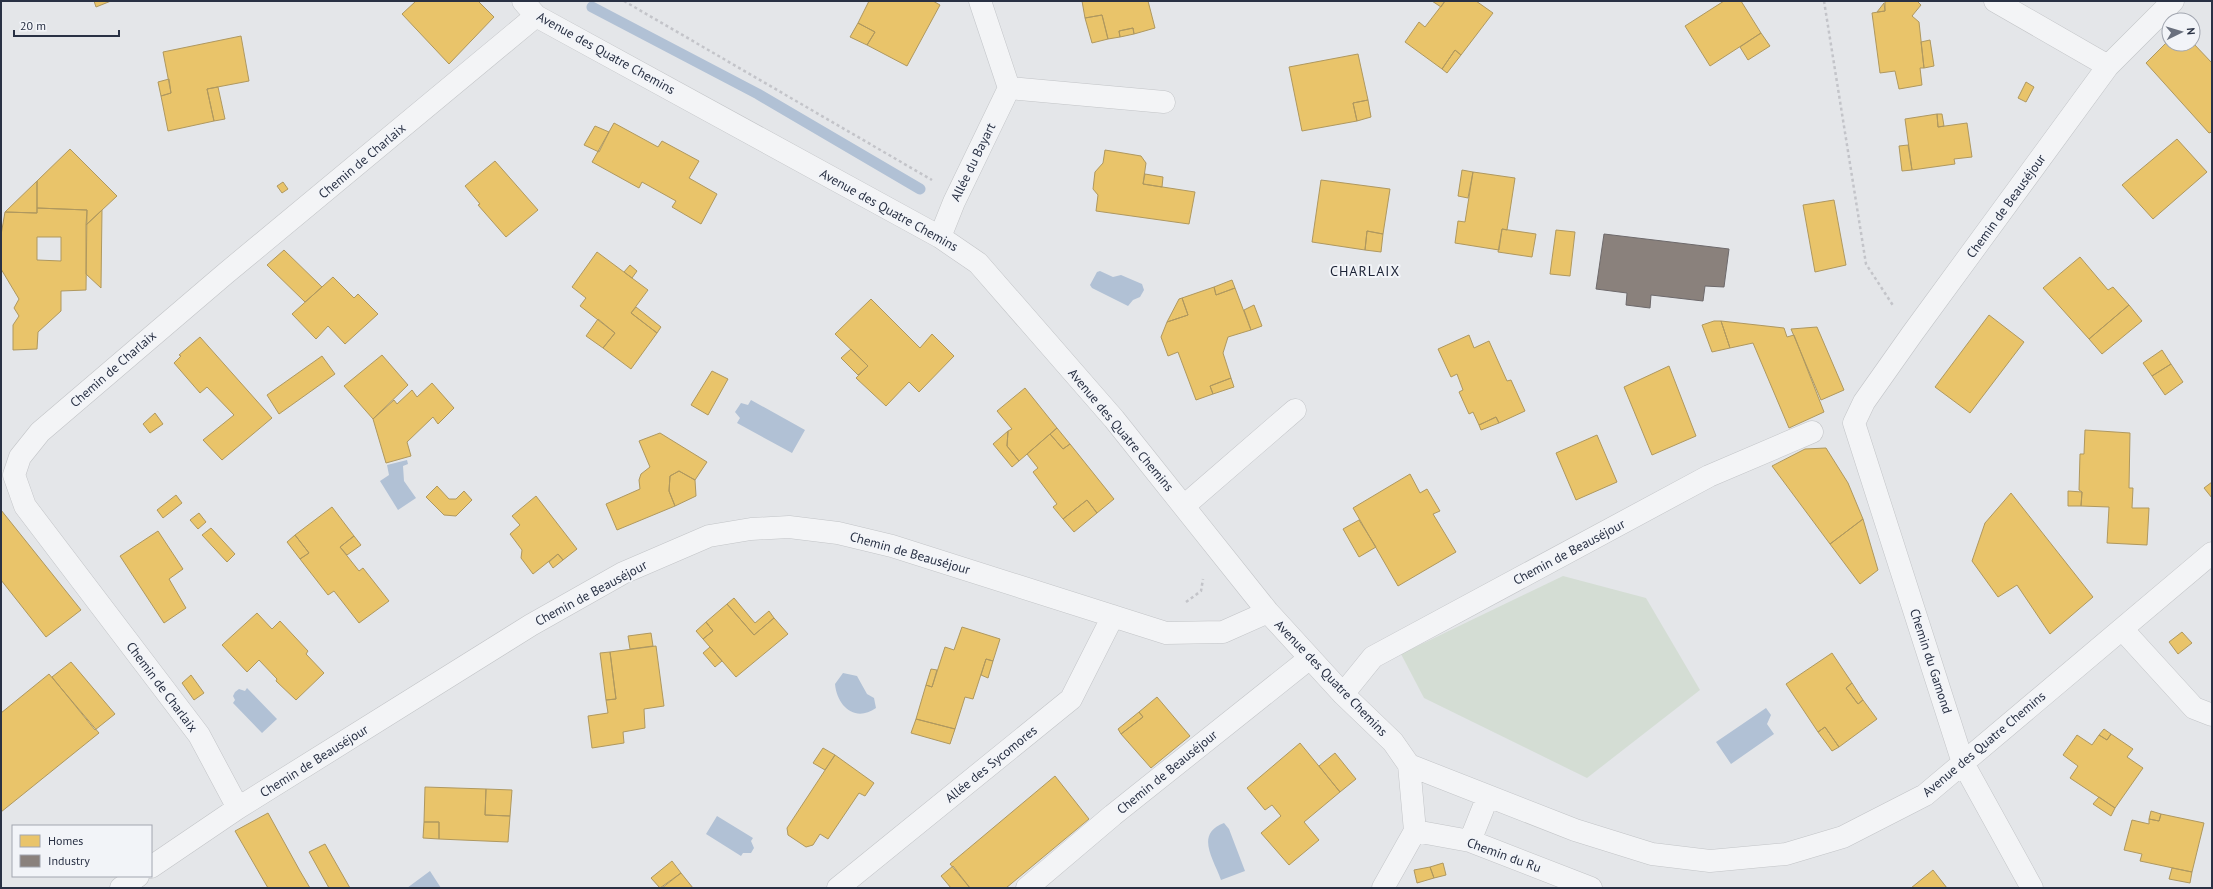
<svg xmlns="http://www.w3.org/2000/svg" width="2213" height="889" font-family="'PT Sans',sans-serif">
  <rect width="100%" height="100%" fill="#e4e6e9"/>
  <!-- green -->
  <path fill="#d4ddd4" d="M1563,576L1646,598L1700,690L1587,778L1424,698L1401,654Z"/>
  <!-- water -->
  <path fill="#b1c1d5" d="M1100,271L1113,277L1121,275L1142,284L1144,290L1140,297L1133,300L1128,306L1092,288L1090,285L1097,272Z
    M751,400L805,430L792,453L737,423L740,418L735,412L741,403L748,405Z
    M407,460L408,464L403,466L404,481L416,498L398,510L380,481L389,475L387,465Z
    M843,673L857,676L867,694L874,698L876,708C855,723 837,706 835,684Z
    M247,688L277,719L262,733L233,703L235,700L233,696L235,692L239,689L245,691Z
    M1766,708L1771,715L1767,724L1774,734L1731,764L1716,742Z
    M717,816L753,838L751,841L754,848L751,853H743L741,856L706,834Z
    M1224,823L1229,829L1245,871L1221,880C1213,858 1195,834 1224,823Z
    M430,871L441,888H407Z"/>
  <!-- homes -->
  <path fill="#e9c46a" stroke="#af985f" fill-rule="evenodd" d="M94,1H111L96,7Z
    M416,1H478L494,17L449,64L402,14Z
    M869,1H933L940,5L907,66L867,45L875,32L858,23Z
    M1082,1H1148L1155,28L1134,34L1133,28L1119,31L1120,37L1108,39L1102,15L1085,18Z
    M1432,1H1445L1441,7Z
    M1445,1H1476L1493,13L1461,55L1455,50L1442,69L1405,42L1419,22L1425,27Z
    M1724,1H1741L1761,33L1710,66L1685,26Z
    M1885,1H1917L1921,5L1912,16L1919,22L1924,68H1920L1922,85L1899,89L1895,71L1880,73L1872,13L1885,11Z
    M1884,3L1885,11L1877,12Z
    M1102,15L1108,39L1092,43L1085,18Z
    M858,23L875,32L867,45L850,37Z
    M1133,28L1134,34L1120,37L1119,31Z
    M1761,33L1770,46L1748,60L1740,47Z
    M241,36L249,81L207,89L214,121L168,131L161,96L171,93L163,52Z
    M1930,40L1934,66L1924,68L1921,42Z
    M2169,40V44L2193,43L2212,63V132L2209,133L2146,63Z
    M1455,50L1461,55L1447,73L1442,69Z
    M1358,54L1368,100L1353,103L1357,121L1302,131L1289,67Z
    M169,79L171,93L161,96L158,82Z
    M2026,82L2034,87L2026,102L2018,98Z
    M218,87L225,119L214,121L207,89Z
    M1368,100L1371,117L1357,121L1353,103Z
    M1937,114L1938,127L1967,123L1972,157L1954,159L1955,164L1912,170L1905,119Z
    M1937,114H1942L1944,126L1938,127Z
    M614,123L658,147L662,141L699,161L689,178L717,194L701,224L672,207L676,201L642,182L639,188L592,162Z
    M595,126L609,132L599,152L584,145Z
    M2177,139L2207,172L2153,219L2122,185Z
    M1908,145L1912,170L1902,171L1899,146Z
    M70,149L117,196L86,225L87,210L37,208V181Z
    M1105,150L1141,156L1146,163L1143,184L1195,192L1189,224L1096,211L1098,195L1093,189L1095,172L1103,163Z
    M495,161L538,210L506,237L478,205L480,204L465,186Z
    M1462,170L1473,172L1468,198L1458,196Z
    M1473,172L1515,178L1507,230L1502,229L1499,250L1455,243L1458,221L1465,222Z
    M1145,174L1163,177L1162,187L1143,184Z
    M1321,180L1390,189L1383,234L1367,231L1365,250L1312,242Z
    M37,181V213L5,212Z
    M283,182L288,189L282,193L277,186Z
    M1834,200L1846,265L1815,272L1803,205Z
    M37,208L87,210L86,290L61,291V311L38,332L37,349L13,350V325L19,316L14,308L19,299L1,269V235L5,212L37,213ZM37,237H61V261L37,260Z
    M102,210L101,288L86,274V225Z
    M1502,229L1536,234L1532,257L1498,252Z
    M1556,230L1575,232L1570,276L1550,274Z
    M1367,231L1383,234L1381,252L1365,250Z
    M284,250L322,287L305,302L267,265Z
    M597,252L648,290L631,313L657,333L631,369L603,348L615,333L580,306L586,298L572,287Z
    M2080,257L2108,290L2113,287L2129,305L2089,339L2043,288Z
    M630,265L637,271L632,278L624,272Z
    M333,277L354,298L358,294L378,314L345,344L328,326L316,339L292,314Z
    M1232,280L1235,288L1216,295L1214,287Z
    M1214,287L1216,295L1235,288L1251,330L1228,337L1223,353L1231,378L1210,386L1213,394L1196,400L1178,352L1168,356L1161,337L1167,322L1188,315L1182,298Z
    M1182,298L1188,315L1167,322L1179,299Z
    M871,299L920,348L932,334L954,356L919,392L909,382L886,406L856,378L868,366L835,334Z
    M1254,305L1262,326L1251,330L1244,310Z
    M2129,305L2142,321L2102,354L2089,339Z
    M636,307L661,327L657,333L631,313Z
    M1989,315L2024,342L1970,413L1935,387Z
    M598,319L615,333L603,348L586,336Z
    M1714,321H1721L1730,348L1712,352L1702,325Z
    M1721,321L1784,328L1787,337L1794,335L1824,412L1789,428L1753,343L1730,348Z
    M1817,327L1844,390L1821,400L1791,329Z
    M1469,335L1474,348L1489,341L1507,381L1511,380L1525,411L1499,423L1496,417L1479,425L1473,412L1469,414L1459,392L1463,390L1457,374L1451,377L1438,349Z
    M200,337L272,418L222,460L203,440L234,415L207,387L200,393L174,363L181,356L179,355Z
    M851,349L868,366L858,375L841,358Z
    M2162,350L2171,364L2152,376L2143,363Z
    M382,355L408,385L373,419L344,386Z
    M322,356L335,374L279,414L267,395Z
    M2171,364L2183,382L2165,395L2152,376Z
    M1669,366L1696,436L1652,455L1624,387Z
    M712,371L728,379L708,415L691,405Z
    M1231,378L1234,387L1213,394L1210,386Z
    M432,383L454,408L438,424L433,417L407,442L411,456L386,463L373,419L394,400L397,404L412,390L417,397Z
    M1025,388L1057,428L1019,461L1007,446L1008,431L1012,429L997,411Z
    M155,413L163,424L150,433L143,424Z
    M1496,417L1499,423L1481,430L1479,425Z
    M1057,428L1070,444L1063,449L1050,434Z
    M2085,430L2130,433L2129,488H2133L2132,508H2149L2147,545L2107,543L2109,507L2081,506L2082,492L2079,490L2080,454H2084Z
    M1008,431L1007,446L1019,461L1012,467L993,444Z
    M660,433L707,462L695,480L679,471L670,476L669,491L675,506L617,530L606,504L640,489L639,480L641,474L650,467L639,441Z
    M1050,434L1063,449L1070,444L1114,499L1097,513L1087,500L1063,519L1053,507L1057,504L1033,472L1038,468L1027,454Z
    M1597,435L1617,482L1576,500L1556,453Z
    M1826,448L1848,483L1863,519L1830,544L1772,466L1805,449Z
    M679,471L695,480L696,496L675,506L669,491L670,476Z
    M1410,474L1420,493L1427,489L1440,511L1433,514L1456,552L1398,586L1353,508Z
    M2212,482V498L2204,488Z
    M437,486L449,499H456L464,491L472,500L456,516L444,515L426,497Z
    M2068,491L2082,492L2081,506H2068Z
    M2011,493L2093,597L2050,634L2017,585L1998,597L1972,561L1985,523Z
    M176,495L182,503L163,518L157,510Z
    M536,496L577,549L563,560L558,554L533,574L521,558L522,550L510,534L520,525L512,516Z
    M1087,500L1097,513L1074,532L1063,519Z
    M332,507L354,536L340,547L359,571L363,568L389,601L359,623L334,591L328,595L300,559L309,553L295,535Z
    M1,510L81,610L46,637L1,580Z
    M199,513L206,522L198,529L190,520Z
    M1863,519L1878,570L1860,584L1830,544Z
    M1359,520L1376,547L1359,557L1343,529Z
    M211,528L235,554L227,562L202,535Z
    M158,531L183,569L169,579L186,608L164,623L120,556Z
    M295,535L309,553L300,559L287,542Z
    M354,536L361,545L347,555L340,547Z
    M558,554L563,560L553,568L549,562Z
    M734,598L755,623L769,611L774,618L754,635L727,604Z
    M727,604L754,635L774,618L788,634L736,677L703,639L713,631L706,622Z
    M257,613L272,629L280,621L308,651L306,654L324,673L296,700L276,681L277,679L259,660L247,672L222,645Z
    M706,622L713,631L703,639L696,631Z
    M962,627L1000,639L993,661L986,659L973,699L965,697L955,729L916,719L926,685L932,687L945,647L954,650Z
    M2182,632L2192,643L2178,654L2169,642Z
    M651,633L653,646L630,649L628,636Z
    M656,646L664,706L644,709L645,728L623,732L624,743L592,748L588,716L608,713L606,700L616,699L610,652Z
    M710,647L722,661L715,667L703,653Z
    M610,652L616,699L606,700L600,653Z
    M1832,653L1852,683L1846,688L1858,704L1863,700L1877,719L1839,747L1825,727L1818,732L1786,684Z
    M986,659L993,661L988,678L981,675Z
    M71,662L115,714L95,730L52,677Z
    M931,669L937,670L932,687L926,685Z
    M49,674L99,733L1,812V713Z
    M191,675L204,693L194,700L182,683Z
    M1852,683L1863,700L1858,704L1846,688Z
    M1157,697L1190,736L1151,768L1121,734L1143,717L1139,712Z
    M1139,712L1143,717L1121,734L1118,729Z
    M916,719L955,729L950,744L911,733Z
    M1825,727L1839,747L1832,751L1818,732Z
    M2104,729L2111,734L2107,740L2099,735Z
    M2111,734L2133,749L2127,757L2143,768L2115,808L2070,778L2078,766L2063,755L2077,735L2092,745L2099,735L2107,740Z
    M1300,743L1340,792L1304,822L1319,840L1289,865L1261,833L1281,816L1272,805L1265,810L1247,788Z
    M823,748L835,755L825,770L813,763Z
    M1335,753L1356,779L1340,792L1319,766Z
    M835,755L874,783L865,796L859,793L828,839L820,834L813,845L806,847L788,835L787,828Z
    M1055,776L1089,819L1006,888H970L950,864Z
    M425,787L486,789L485,815L510,816L508,842L439,839V822H424Z
    M486,789L512,790L510,816L485,815Z
    M2099,797L2115,808L2111,816L2093,804Z
    M2151,811L2161,814L2159,821L2149,819Z
    M268,813L300,871L310,888H268L235,831Z
    M2161,814L2204,823L2192,872L2140,861L2142,854L2124,850L2132,820L2149,824V819L2159,821Z
    M424,822H439V839L423,838Z
    M325,844L350,888H329L309,852Z
    M672,861L681,873L660,888L651,878Z
    M1443,863L1446,875L1434,878L1430,867Z
    M953,866L970,888H951L941,876Z
    M1430,867L1434,878L1417,883L1414,870Z
    M2172,868L2192,872L2190,883L2169,879Z
    M1933,870L1947,888H1911Z
    M681,873L693,888H662Z"/>
  <!-- industry -->
  <path fill="#8a817c" stroke="#6d696b" d="M1604,234L1729,249L1724,287L1705,286L1703,301L1651,295L1650,308L1626,305L1627,293L1596,289Z"/>
  <g fill="none" stroke-linecap="round" stroke-linejoin="round">
    <!-- stream -->
    <path stroke="#b1c1d5" stroke-width="11" d="M592,7L758,94L920,189"/>
    <defs>
      <path id="minor" d="M523,1L536,16L940,237L978,263L1114,419L1268,612L1343,694L1393,742L1409,765L1575,830L1652,854L1710,861L1786,854L1843,837L1925,795L2212,553
        M1995,1L2108,66
        M1009,88L1164,102
        M940,237L954,202L1009,88L980,1
        M1184,506L1295,410
        M2122,629L2194,708L2212,715
        M1343,694L1373,657L1709,476L1812,432
        M238,808L199,735L25,506L14,475L20,457L40,432L225,274L536,16
        M1415,831L1470,841L1591,888
        M1470,841L1488,796
        M151,867L238,808L531,625L623,573L709,536L751,529L789,527L838,533L892,546L1166,633L1223,632L1268,612
        M121,888L138,876
        M838,888L1071,699L1113,616
        M1027,888L1113,815L1310,658
        M1383,888L1415,831L1409,765
        M2032,888L1963,763L1854,423L1864,402L1912,334L2108,66L2173,1"/>
    </defs>
    <!-- minor casing -->
    <use href="#minor" stroke="#c2c4c7" stroke-width="23"/>
    <!-- path -->
    <path stroke="#c3c4c9" stroke-width="2.5" stroke-dasharray="3 3" stroke-linecap="butt" d="M624,1L932,180
      M1824,1L1866,264L1894,307
      M1186,602L1201,591L1203,579"/>
    <!-- minor -->
    <use href="#minor" stroke="#f3f4f6" stroke-width="22"/>
  </g>
  <g text-anchor="middle" dominant-baseline="central" stroke-width="4" stroke-linejoin="round" paint-order="stroke">
    <!-- street labels -->
    <g font-size="13" fill="#293144" stroke="#f2f4f8">
      <text transform="translate(606 53) rotate(29)">Avenue des Quatre Chemins</text>
      <text transform="translate(362 161) rotate(-40)">Chemin de Charlaix</text>
      <text transform="translate(973 162) rotate(-64)">Allée du Bayart</text>
      <text transform="translate(2006 206) rotate(-54)">Chemin de Beauséjour</text>
      <text transform="translate(889 210) rotate(29)">Avenue des Quatre Chemins</text>
      <text transform="translate(113 369) rotate(-41)">Chemin de Charlaix</text>
      <text transform="translate(1121 430) rotate(50)">Avenue des Quatre Chemins</text>
      <text transform="translate(1569 552) rotate(-28)">Chemin de Beauséjour</text>
      <text transform="translate(910 553) rotate(16)">Chemin de Beauséjour</text>
      <text transform="translate(591 593) rotate(-28)">Chemin de Beauséjour</text>
      <text transform="translate(1931 661) rotate(72)">Chemin du Gamond</text>
      <text transform="translate(1331 678) rotate(46)">Avenue des Quatre Chemins</text>
      <text transform="translate(162 687) rotate(53)">Chemin de Charlaix</text>
      <text transform="translate(1984 744) rotate(-40)">Avenue des Quatre Chemins</text>
      <text transform="translate(314 761) rotate(-32)">Chemin de Beauséjour</text>
      <text transform="translate(991 764) rotate(-39)">Allée des Sycomores</text>
      <text transform="translate(1167 772) rotate(-39)">Chemin de Beauséjour</text>
      <text transform="translate(1504 855) rotate(20)">Chemin du Ru</text>
    </g>
    <!-- neighbourhood labels -->
    <g font-size="14" letter-spacing="1" fill="#1b2235" stroke="#f2f4f8">
      <text x="1365" y="271">CHARLAIX</text>
    </g>
  </g>
  <!-- border -->
  <rect width="2213" height="889" fill="none" stroke="#293144" stroke-width="4"/>
  <!-- legend -->
  <rect x="12" y="825" width="140" height="52" fill="#f2f4f8" stroke="#a2a6b0"/>
  <rect x="20" y="835" width="20" height="12" fill="#e9c46a" stroke="#a2a6b0"/>
  <text x="48" y="845" font-size="12" fill="#293144">Homes</text>
  <rect x="20" y="855" width="20" height="12" fill="#8a817c" stroke="#a2a6b0"/>
  <text x="48" y="865" font-size="12" fill="#293144">Industry</text>
  <!-- north arrow -->
  <g transform="translate(2181 32) rotate(85)"><circle r="19" fill="#f2f4f8" stroke="#a2a6b0"/>
  <path d="M0-3L7 15L0 10L-7 15Z" fill="#6a707e"/>
  <text y="-6" font-size="11" font-weight="bold" text-anchor="middle" fill="#293144">N</text>
  </g>
  <!-- scale -->
  <path d="M14 30v6h105v-6" fill="none" stroke="#293144" stroke-width="2"/>
  <text x="20" y="30" font-size="12" fill="#293144" stroke="#f2f4f8" stroke-width="3" paint-order="stroke">20 m</text>
</svg>
